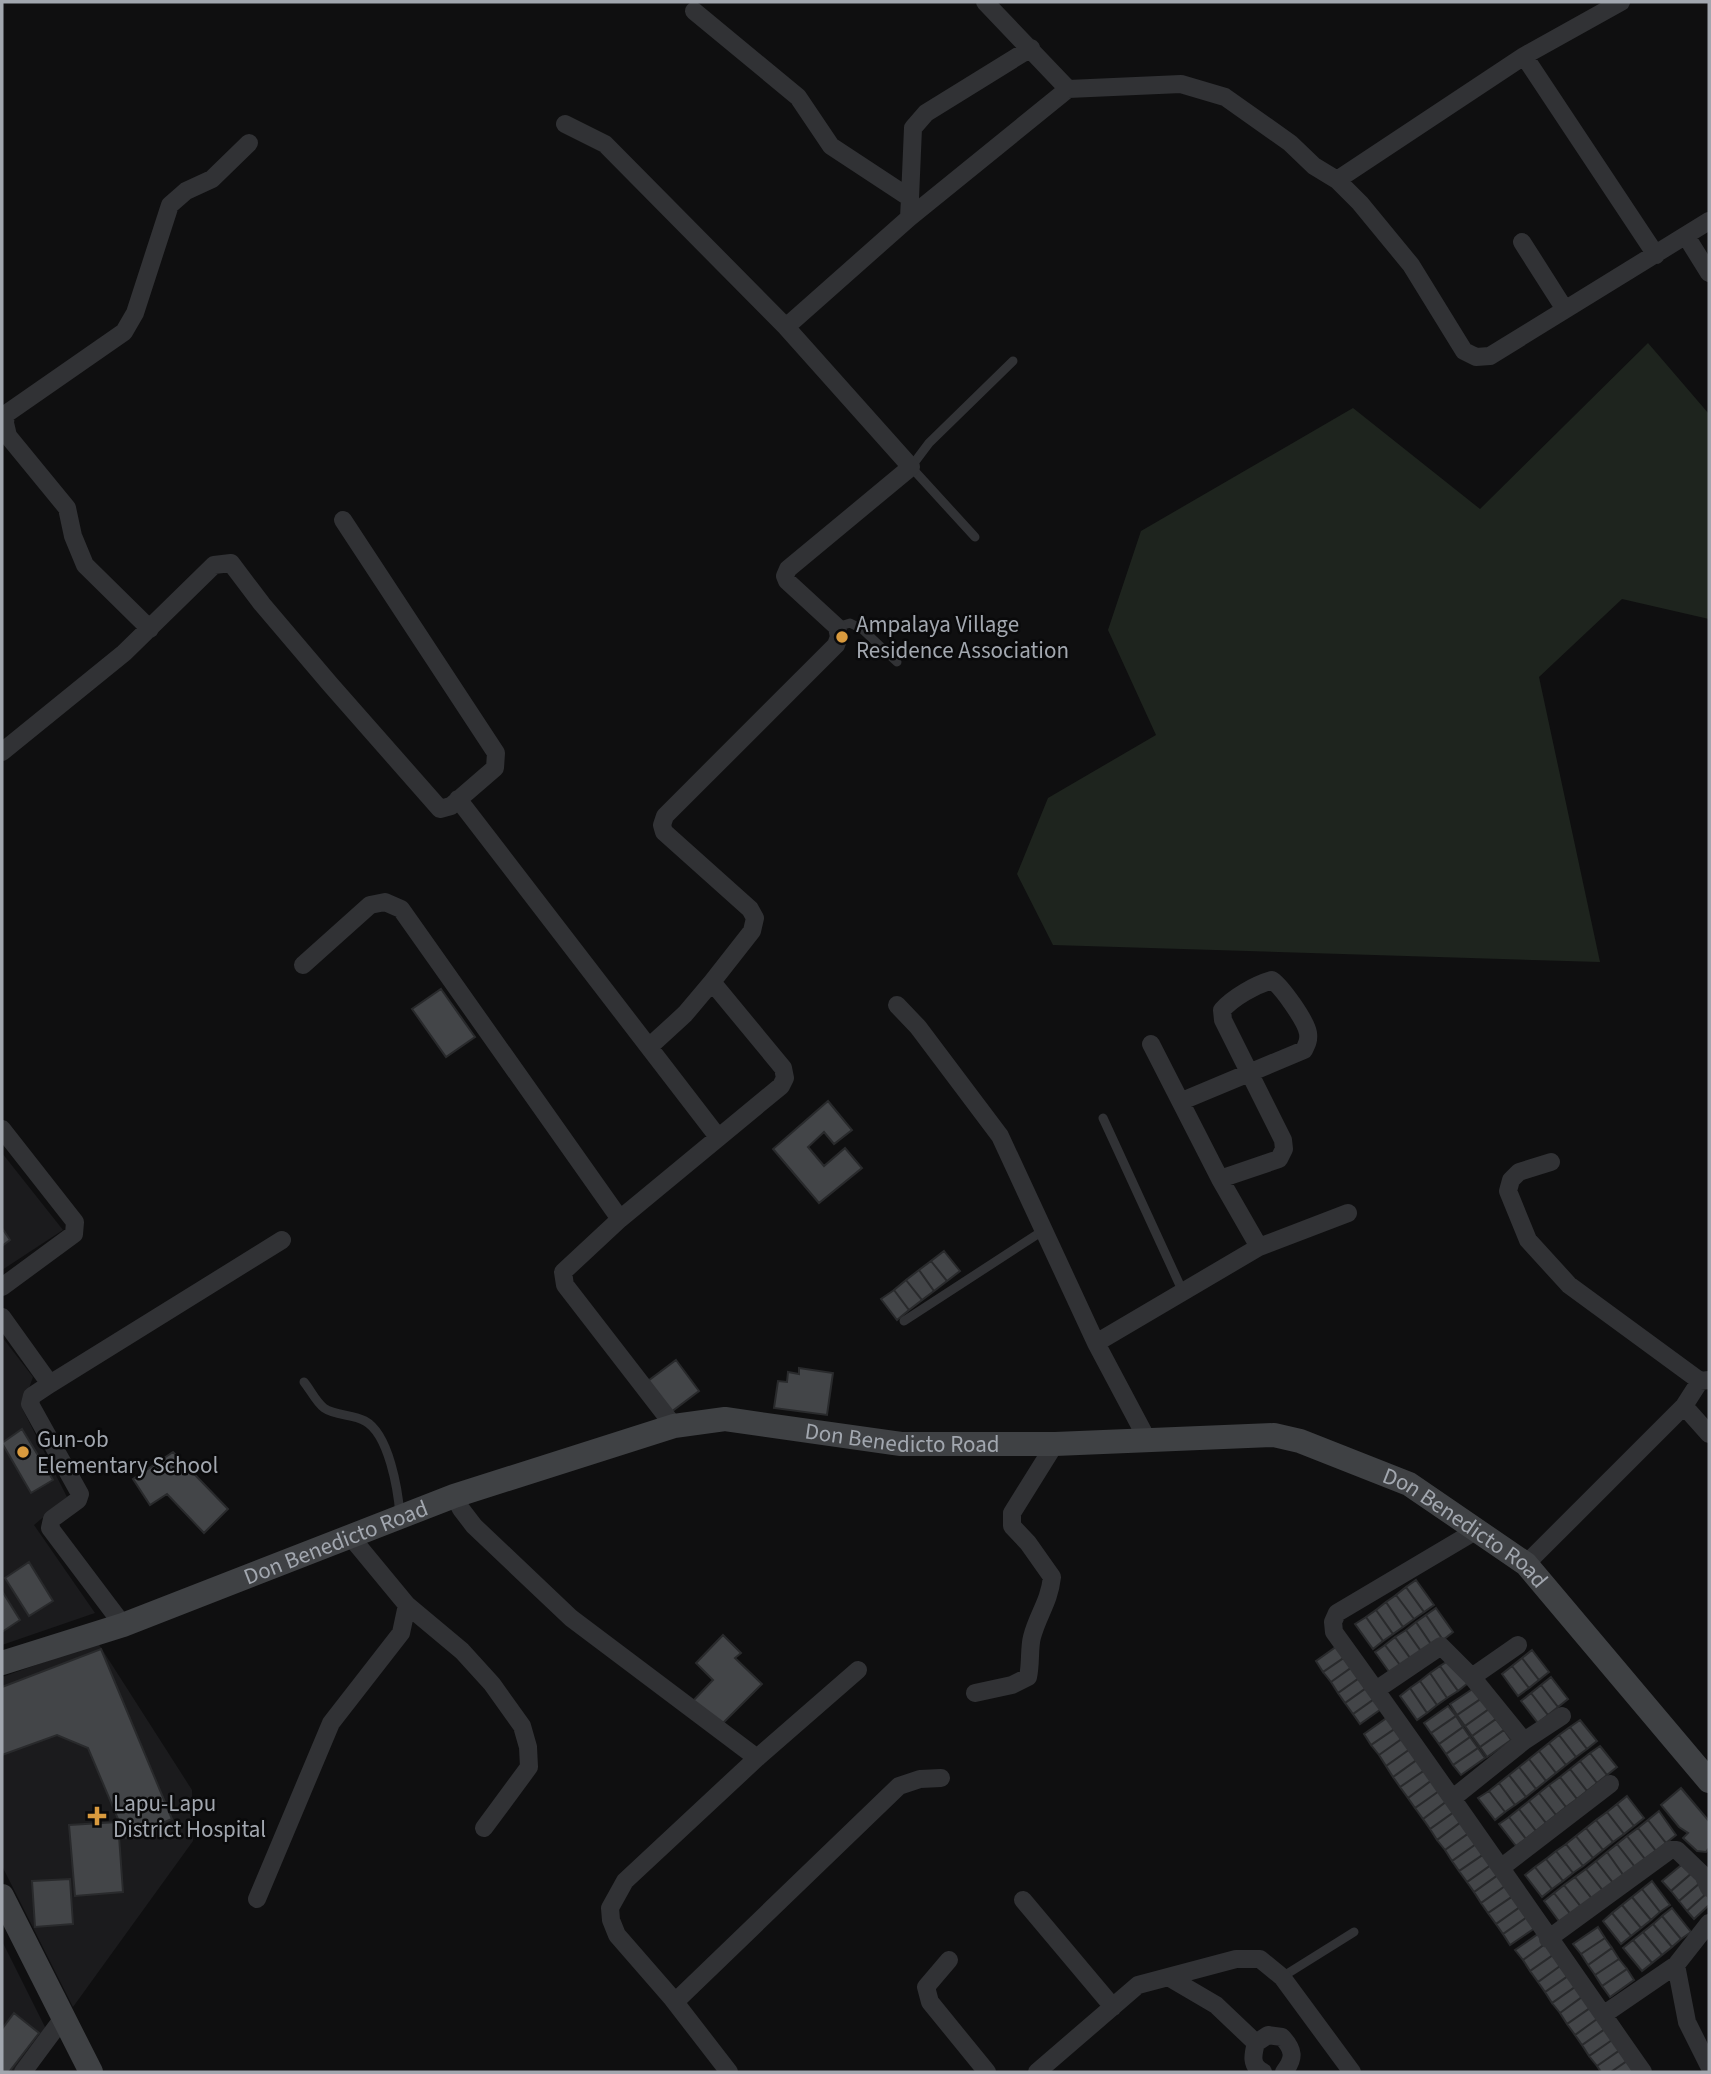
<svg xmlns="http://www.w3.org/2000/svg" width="1711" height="2074" font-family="'Source Sans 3',sans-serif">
  <rect width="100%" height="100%" fill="#0f0f10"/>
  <!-- built -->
  <path fill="#1b1b1d" d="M2,1153L63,1230L2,1270Z
    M2,1337L33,1377L22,1408L67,1497L34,1525L95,1613L2,1645Z
    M98,1643L192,1790L193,1841L73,2007L2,1866V1677Z
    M2,1941L47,2031L15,2072H2Z"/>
  <!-- green -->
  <path fill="#1e241e" d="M1648,343L1709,414V619L1622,599L1539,677L1600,962L1053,945L1017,874L1048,798L1156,735L1108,630L1141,531L1353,408L1480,509Z"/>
  <!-- building -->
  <path fill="#434548" stroke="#292a2c" stroke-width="2" d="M441,989L475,1037L446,1057L412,1009Z
    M828,1101L852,1130L834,1144L824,1132L808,1147L824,1166L845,1148L862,1168L819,1203L773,1149Z
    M2,1228L10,1240L2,1246Z
    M944,1251L960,1271L947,1281L931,1261Z
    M931,1261L947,1281L934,1291L919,1270Z
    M919,1270L934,1291L922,1300L906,1280Z
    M906,1280L922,1300L909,1310L894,1290Z
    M894,1290L909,1310L897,1320L881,1299Z
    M676,1360L699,1391L671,1412L648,1381Z
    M799,1368L833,1373L827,1415L774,1408L778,1381L787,1382L788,1372L799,1374Z
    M22,1429L53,1480L31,1493L2,1443Z
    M173,1452L228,1509L204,1533L167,1494L150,1505L133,1479Z
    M29,1562L53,1601L29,1616L5,1578Z
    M1416,1580L1434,1605L1424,1612L1406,1587Z
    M1406,1587L1424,1612L1414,1619L1396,1595Z
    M2,1591L20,1620L2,1632Z
    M1396,1595L1414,1619L1403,1627L1386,1602Z
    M1386,1602L1403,1627L1393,1634L1376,1610Z
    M1436,1608L1453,1632L1443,1640L1426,1615Z
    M1376,1610L1393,1634L1383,1641L1366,1617Z
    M1426,1615L1443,1640L1433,1647L1416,1622Z
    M1366,1617L1383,1641L1373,1649L1355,1624Z
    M1416,1622L1433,1647L1423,1654L1406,1630Z
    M1406,1630L1423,1654L1413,1662L1395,1637Z
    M723,1635L741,1653L735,1658L762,1684L716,1730L690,1704L713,1680L696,1663Z
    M1395,1637L1413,1662L1403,1669L1385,1645Z
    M1340,1644L1348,1655L1323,1672L1316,1661Z
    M1385,1645L1403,1669L1392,1676L1375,1652Z
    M101,1649L172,1819L126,1838L88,1748L57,1735L2,1755V1687Z
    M1532,1650L1549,1672L1539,1680L1522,1658Z
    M1348,1655L1355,1665L1331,1682L1323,1672Z
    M1522,1658L1539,1680L1529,1688L1512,1666Z
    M1451,1659L1468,1683L1458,1691L1440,1666Z
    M1355,1665L1362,1676L1338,1693L1331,1682Z
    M1440,1666L1458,1691L1447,1698L1430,1673Z
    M1512,1666L1529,1688L1518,1696L1502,1674Z
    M1430,1673L1447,1698L1437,1705L1420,1681Z
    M1362,1676L1369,1686L1345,1703L1338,1693Z
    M1551,1677L1568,1699L1558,1707L1541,1685Z
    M1420,1681L1437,1705L1427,1713L1410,1688Z
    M1541,1685L1558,1707L1548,1715L1531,1693Z
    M1369,1686L1377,1697L1353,1714L1345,1703Z
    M1410,1688L1427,1713L1417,1720L1400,1696Z
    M1474,1688L1482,1698L1457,1715L1450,1704Z
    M1531,1693L1548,1715L1538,1723L1521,1701Z
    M1377,1697L1384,1707L1360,1724L1353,1714Z
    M1482,1698L1489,1709L1465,1726L1457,1715Z
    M1448,1706L1456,1716L1431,1733L1424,1723Z
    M1489,1709L1496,1719L1472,1736L1465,1726Z
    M1456,1716L1463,1727L1439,1744L1431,1733Z
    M1388,1717L1396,1728L1371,1745L1364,1734Z
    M1496,1719L1504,1730L1480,1747L1472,1736Z
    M1580,1720L1597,1741L1587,1749L1570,1727Z
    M1463,1727L1470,1737L1446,1754L1439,1744Z
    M1570,1727L1587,1749L1576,1757L1559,1735Z
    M1396,1728L1403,1738L1379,1755L1371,1745Z
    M1504,1730L1511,1740L1487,1757L1480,1747Z
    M1559,1735L1576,1757L1566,1765L1549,1743Z
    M1470,1737L1478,1748L1453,1765L1446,1754Z
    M1403,1738L1410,1749L1386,1766L1379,1755Z
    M1549,1743L1566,1765L1556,1773L1539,1751Z
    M1600,1746L1617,1767L1607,1775L1590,1753Z
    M1478,1748L1485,1758L1461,1775L1453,1765Z
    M1410,1749L1418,1759L1393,1777L1386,1766Z
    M1539,1751L1556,1773L1546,1781L1529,1759Z
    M1590,1753L1607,1775L1597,1783L1580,1761Z
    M1418,1759L1425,1770L1400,1787L1393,1777Z
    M1529,1759L1546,1781L1536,1789L1519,1767Z
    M1580,1761L1597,1783L1587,1791L1570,1769Z
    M1519,1767L1536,1789L1526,1797L1509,1775Z
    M1570,1769L1587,1791L1577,1799L1560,1777Z
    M1425,1770L1432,1780L1408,1798L1400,1787Z
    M1509,1775L1526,1797L1515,1805L1499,1783Z
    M1560,1777L1577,1799L1566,1807L1549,1785Z
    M1432,1780L1439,1791L1415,1808L1408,1798Z
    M1499,1783L1515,1805L1505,1812L1489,1791Z
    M1549,1785L1566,1807L1556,1815L1539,1793Z
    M1681,1788L1709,1821V1848L1706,1852L1697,1851L1683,1838L1688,1833L1679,1827L1661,1805Z
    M1439,1791L1447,1801L1423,1819L1415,1808Z
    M1489,1791L1505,1812L1495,1820L1478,1798Z
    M1539,1793L1556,1815L1546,1823L1529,1801Z
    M1627,1796L1644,1818L1634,1826L1617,1804Z
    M1447,1801L1454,1812L1430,1829L1423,1819Z
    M1529,1801L1546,1823L1536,1831L1519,1809Z
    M1617,1804L1634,1826L1624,1834L1607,1812Z
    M1519,1809L1536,1831L1526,1839L1509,1817Z
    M1659,1811L1676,1835L1666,1843L1648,1820Z
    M1454,1812L1461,1822L1437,1840L1430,1829Z
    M1607,1812L1624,1834L1613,1842L1596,1820Z
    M1509,1817L1526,1839L1516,1846L1499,1824Z
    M1596,1820L1613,1842L1603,1850L1586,1828Z
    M1648,1820L1666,1843L1656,1851L1638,1828Z
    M118,1822L123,1892L75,1896L69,1825Z
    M1461,1822L1469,1833L1445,1850L1437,1840Z
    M1586,1828L1603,1850L1593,1858L1576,1836Z
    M1638,1828L1656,1851L1645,1859L1627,1836Z
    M1469,1833L1476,1844L1452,1861L1445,1850Z
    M1576,1836L1593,1858L1583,1866L1566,1844Z
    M1627,1836L1645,1859L1635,1867L1617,1844Z
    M1476,1844L1484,1854L1459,1871L1452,1861Z
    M1566,1844L1583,1866L1573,1873L1556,1851Z
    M1617,1844L1635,1867L1624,1876L1607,1852Z
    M1556,1851L1573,1873L1563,1881L1546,1859Z
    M1607,1852L1624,1876L1614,1884L1596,1861Z
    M1484,1854L1491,1865L1467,1882L1459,1871Z
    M1546,1859L1563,1881L1552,1889L1535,1867Z
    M1596,1861L1614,1884L1604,1892L1586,1869Z
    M1685,1862L1693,1872L1671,1891L1662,1881Z
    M1491,1865L1498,1875L1474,1892L1467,1882Z
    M1535,1867L1552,1889L1542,1897L1525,1875Z
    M1586,1869L1604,1892L1593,1900L1575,1877Z
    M1693,1872L1701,1882L1679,1901L1671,1891Z
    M1498,1875L1505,1886L1481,1903L1474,1892Z
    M1575,1877L1593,1900L1582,1908L1564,1885Z
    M70,1879L73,1924L35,1927L32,1881Z
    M1652,1881L1670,1905L1660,1912L1642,1889Z
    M1701,1882L1708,1892L1687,1911L1679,1901Z
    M1564,1885L1582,1908L1572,1916L1554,1893Z
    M1505,1886L1513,1896L1488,1913L1481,1903Z
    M1642,1889L1660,1912L1651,1920L1632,1897Z
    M1708,1892L1709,1905L1694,1919L1687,1911Z
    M1554,1893L1572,1916L1561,1924L1544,1901Z
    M1513,1896L1520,1907L1496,1924L1488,1913Z
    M1632,1897L1651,1920L1641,1928L1622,1905Z
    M1622,1905L1641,1928L1631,1936L1612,1913Z
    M1520,1907L1527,1917L1503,1934L1496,1924Z
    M1672,1908L1691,1932L1681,1939L1662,1916Z
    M1612,1913L1631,1936L1621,1944L1603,1921Z
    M1662,1916L1681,1939L1672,1947L1653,1924Z
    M1527,1917L1535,1928L1510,1945L1503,1934Z
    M1653,1924L1672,1947L1662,1955L1643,1932Z
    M1598,1927L1605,1938L1581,1954L1573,1944Z
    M1643,1932L1662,1955L1652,1963L1633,1940Z
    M1538,1934L1545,1944L1523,1960L1515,1950Z
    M1605,1938L1612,1948L1588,1965L1581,1954Z
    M1633,1940L1652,1963L1642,1971L1623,1948Z
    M1545,1944L1553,1955L1530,1971L1523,1960Z
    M1612,1948L1619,1959L1595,1975L1588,1965Z
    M1553,1955L1560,1966L1538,1982L1530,1971Z
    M1619,1959L1627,1969L1602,1986L1595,1975Z
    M1560,1966L1568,1976L1545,1992L1538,1982Z
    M1627,1969L1634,1980L1610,1997L1602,1986Z
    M1568,1976L1575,1987L1552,2003L1545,1992Z
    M1575,1987L1582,1997L1560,2013L1552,2003Z
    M1582,1997L1590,2008L1567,2024L1560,2013Z
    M1590,2008L1597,2019L1575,2035L1567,2024Z
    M14,2013L39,2033L9,2072H2V2029Z
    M1597,2019L1605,2029L1582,2045L1575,2035Z
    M1605,2029L1612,2040L1589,2056L1582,2045Z
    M1612,2040L1620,2050L1597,2066L1589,2056Z
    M1620,2050L1627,2061L1611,2072H1601L1597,2066Z
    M1627,2061L1634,2072H1611Z"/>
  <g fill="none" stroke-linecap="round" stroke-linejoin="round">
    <!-- lane -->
    <path stroke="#313235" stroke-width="9" d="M975,537L911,467L929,443L1013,361
      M837,627L850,623L862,629L897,662
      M1103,1118L1183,1292
      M904,1321L1044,1230
      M304,1382C310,1389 316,1402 324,1408C335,1416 353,1414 365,1421C389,1434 398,1490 400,1515
      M1282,1977L1354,1932"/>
    <!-- street -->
    <path stroke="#313235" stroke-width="18" d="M985,2L1068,89
      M694,11L798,97L831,146L910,198L909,218
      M1524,56L1656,255
      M565,124L605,144L786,327L911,467L788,569L785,576L787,581L837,627L839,637L836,645L665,816L662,825L664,832L750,909L755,918L752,931L712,982L783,1068L785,1078L781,1086L620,1219L563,1272L565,1285L674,1426
      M1337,180L1524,56L1621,2
      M910,198L913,128L926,113L1031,48
      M1686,236L1709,273
      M1522,242L1564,308
      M786,327L909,218L1068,89L1181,84L1225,97L1290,143L1314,166L1337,180L1360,203L1411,265L1464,351L1476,357L1490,356L1709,221
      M150,629L85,565L73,536L67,508L8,436L5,423L6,414L124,332L135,313L170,205L186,191L212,179L249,143
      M2,752L124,653L214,565L231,563L262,604L330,684L440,809L451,806L495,768L496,753L343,520
      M458,799L718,1137
      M303,965L370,905L385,902L401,909L620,1219
      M897,1005L918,1027L1000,1136L1096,1343L1147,1439
      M1151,1044L1220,1179L1259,1247
      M649,1047L685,1014L712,982
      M1182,1101L1304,1050C1307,1044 1309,1040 1308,1033C1306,1021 1282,987 1272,980C1255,985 1234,997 1222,1010L1223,1020L1283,1140L1284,1149L1279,1159L1220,1179
      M2,1129L75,1222L74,1234L2,1287
      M1551,1162L1519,1172L1511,1180L1508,1191L1528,1240L1569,1285L1700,1381L1709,1380
      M2,1317L50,1384L32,1396L30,1404L80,1494L78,1500L52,1519L50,1528L123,1625
      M1096,1343L1259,1247L1348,1213
      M50,1384L282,1240
      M1684,1406L1709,1434
      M454,1496L461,1509L474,1526L571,1618L757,1758
      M1477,1530L1337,1613L1333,1622L1334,1632C1439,1777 1540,1925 1643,2072
      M350,1536L407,1605L462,1651L492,1684L522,1726L528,1747L529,1767L484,1828
      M1526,1564L1684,1406L1700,1381
      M1472,1677L1518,1645
      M1376,1690L1441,1646L1472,1677L1524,1741
      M975,1693L1012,1685L1028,1677C1031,1664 1029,1648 1032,1637C1038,1614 1049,1603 1052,1577L1028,1543L1012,1526V1513L1055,1444
      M1453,1798L1524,1741L1562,1716
      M1502,1867L1610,1784
      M257,1899L331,1723L401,1633L407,1605
      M1023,1900L1113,2007
      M1548,1939L1670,1850H1677L1703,1875L1709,1888
      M949,1960L926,1987L930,2002L987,2072
      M1676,1965L1687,2022L1709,2066
      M1170,1978L1216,2005L1256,2043
      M675,2002L899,1786L920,1779L941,1778
      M1603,2015L1676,1965L1709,1923
      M23,2072L63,2018
      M729,2072L671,1997L617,1935L611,1920L610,1908L625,1881L757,1758L858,1670
      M1037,2072L1138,1985L1236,1959H1260L1282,1977L1352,2072
      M1263,2072C1250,2066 1253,2054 1256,2043L1268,2035L1282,2037C1294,2050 1295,2058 1284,2072"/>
    <!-- secondary -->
    <g stroke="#3f4144" stroke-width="24">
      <path id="s1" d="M2,1663L123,1625L454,1496L674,1426L725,1419L901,1444H1055L1274,1435L1300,1441L1409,1484L1526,1564L1709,1781"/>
      <path d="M2,1896L91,2072"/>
    </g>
  </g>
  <!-- markers -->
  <g fill="#d99a3e" stroke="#0a0a0b" stroke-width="2.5">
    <circle cx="842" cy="637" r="7"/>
    <circle cx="23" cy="1452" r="7"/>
    <path d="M93.5 1805.5h7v7h7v7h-7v7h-7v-7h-7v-7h7z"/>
  </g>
  <g text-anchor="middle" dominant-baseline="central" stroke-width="5" stroke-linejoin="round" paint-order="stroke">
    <!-- poi labels -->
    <g font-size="23" fill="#a2a7af" stroke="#0a0a0b" text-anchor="start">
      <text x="856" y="624">Ampalaya Village<tspan x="856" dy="26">Residence Association</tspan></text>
      <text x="37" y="1439">Gun-ob<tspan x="37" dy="26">Elementary School</tspan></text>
      <text x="113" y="1803">Lapu-Lapu<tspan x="113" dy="26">District Hospital</tspan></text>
    </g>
    <!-- street labels -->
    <g font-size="23" fill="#a2a7af" stroke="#0a0a0b">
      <text stroke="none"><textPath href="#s1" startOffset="943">Don Benedicto Road</textPath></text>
      <text stroke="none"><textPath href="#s1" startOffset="1530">Don Benedicto Road</textPath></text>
      <text stroke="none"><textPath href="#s1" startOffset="355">Don Benedicto Road</textPath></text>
    </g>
  </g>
  <!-- border -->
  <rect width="1711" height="2074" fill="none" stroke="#a2a7af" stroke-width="7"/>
</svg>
